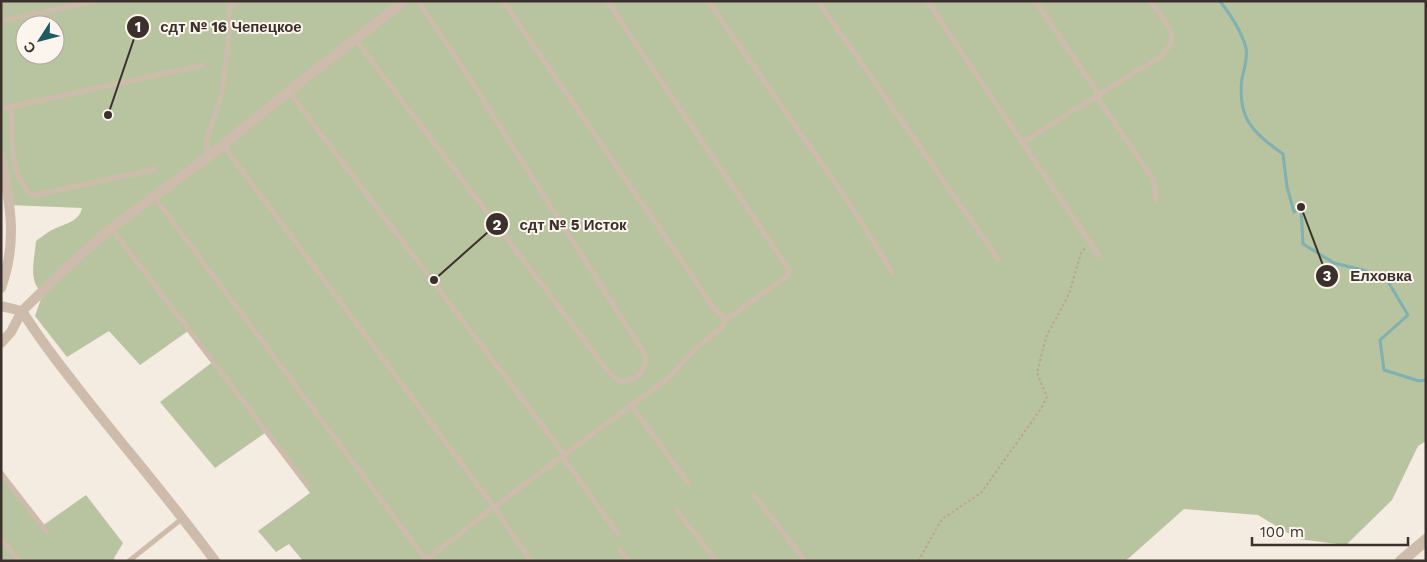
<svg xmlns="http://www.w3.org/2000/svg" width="1427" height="562" font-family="'Work Sans',sans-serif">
  <rect width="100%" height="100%" fill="#f4ebe1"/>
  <!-- green -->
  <path fill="#b8c4a0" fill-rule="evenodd" d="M1,1H1426V441L1418,446L1392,500L1346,545L1298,539L1258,515L1184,509L1129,558L1124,561H303L289,544L276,552L258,531L310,493L265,433L215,468L160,402L214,361L188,331L140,365L109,331L67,357L35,316L43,293C27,283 35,257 36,241C42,237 47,232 54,229C66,223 79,222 82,208L9,205L1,167ZM25,25H55V55H25Z
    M1,469L42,526L86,495L123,543L114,558L115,561H1Z"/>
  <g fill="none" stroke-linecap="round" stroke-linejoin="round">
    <!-- stream -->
    <path stroke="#7fb0b2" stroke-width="3" d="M1220,1C1231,16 1241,30 1246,48C1248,57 1244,70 1242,78C1237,118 1252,132 1283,154L1287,187L1294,212L1301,207L1303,244L1334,263L1363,270L1387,280L1408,315L1380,340L1384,370L1419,381L1426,380"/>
    <!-- path -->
    <path stroke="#b9a596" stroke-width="2" stroke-dasharray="2.5 2.5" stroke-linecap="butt" d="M918,561L942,519L981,493L1040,410L1047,397L1037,373L1046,337L1069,294L1081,253L1085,248"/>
    <!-- service -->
    <path stroke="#cdbbac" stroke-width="5" d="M503,1L716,311L725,320
      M708,1L850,204L892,272
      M818,1L998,259
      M927,1L1099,256
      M1035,1L1099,95
      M230,6L240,1
      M1,21L95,1
      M355,39L610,374C614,378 619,382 624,381C638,380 648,368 645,355L457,59L418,1
      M289,92L564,454
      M1096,96L1153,179L1156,201
      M11,106C13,134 8,174 31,195H36L156,169
      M1,109L204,65
      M1023,142L1161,56C1164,52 1169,48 1171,43C1176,32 1157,11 1150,1
      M222,144L494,507L531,561
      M208,156L206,142L208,135L222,93L228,44L230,1
      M155,198L427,561
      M111,228L308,486
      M631,405L688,483
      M562,456L618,534
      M1,473L47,532
      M754,495L805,561
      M676,509L716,561
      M1,539L19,561
      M620,550L629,561
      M129,561L183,518
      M425,561L494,507L668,378L692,352L722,327L725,320L788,276L789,270L607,1"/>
    <!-- minor -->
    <path stroke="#cdbbac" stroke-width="10" d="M1,156C10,204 18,241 1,288
      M1,306L22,311C39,338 58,363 78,388C123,446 172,502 215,561
      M1,343L11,332L22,311L66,268L111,228L208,157L289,91L404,1"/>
    <!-- tertiary -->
    <path stroke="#cdbbac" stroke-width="12" d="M1401,561L1426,540"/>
  </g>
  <!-- callouts -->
  <path fill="none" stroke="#3b302b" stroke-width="2" d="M108 115L138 27M434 280L497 224M1301 207L1327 276"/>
  <g fill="#3b302b" stroke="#fbf5ee" stroke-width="2">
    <circle cx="108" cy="115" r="5"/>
    <circle cx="434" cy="280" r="5"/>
    <circle cx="1301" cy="207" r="5"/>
    <circle cx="138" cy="27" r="12"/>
    <circle cx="497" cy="224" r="12"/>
    <circle cx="1327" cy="276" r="12"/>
  </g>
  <g font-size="15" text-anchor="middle" font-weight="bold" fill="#fff">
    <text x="138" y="32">1</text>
    <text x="497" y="230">2</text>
    <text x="1327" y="281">3</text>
  </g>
  <g font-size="15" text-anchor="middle" font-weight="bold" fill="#3b302b" stroke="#fbf5ee" stroke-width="4" stroke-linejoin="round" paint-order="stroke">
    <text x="231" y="32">сдт № 16 Чепецкое</text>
    <text x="573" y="230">сдт № 5 Исток</text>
    <text x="1381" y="281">Елховка</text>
  </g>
  <!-- border -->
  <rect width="1427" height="562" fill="none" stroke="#3b302b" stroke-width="5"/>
  <!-- north arrow -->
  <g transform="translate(40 40) rotate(234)"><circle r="24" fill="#fbf5ee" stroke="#aea6a0"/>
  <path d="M0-4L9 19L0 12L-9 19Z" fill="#1f5a5e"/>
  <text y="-8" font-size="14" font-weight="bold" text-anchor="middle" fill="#3b302b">С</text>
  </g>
  <!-- scale -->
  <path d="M1252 537v8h156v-8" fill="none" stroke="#3b302b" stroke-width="2.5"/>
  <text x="1260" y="537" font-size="15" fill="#3b302b" stroke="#fbf5ee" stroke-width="4" paint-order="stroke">100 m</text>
</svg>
